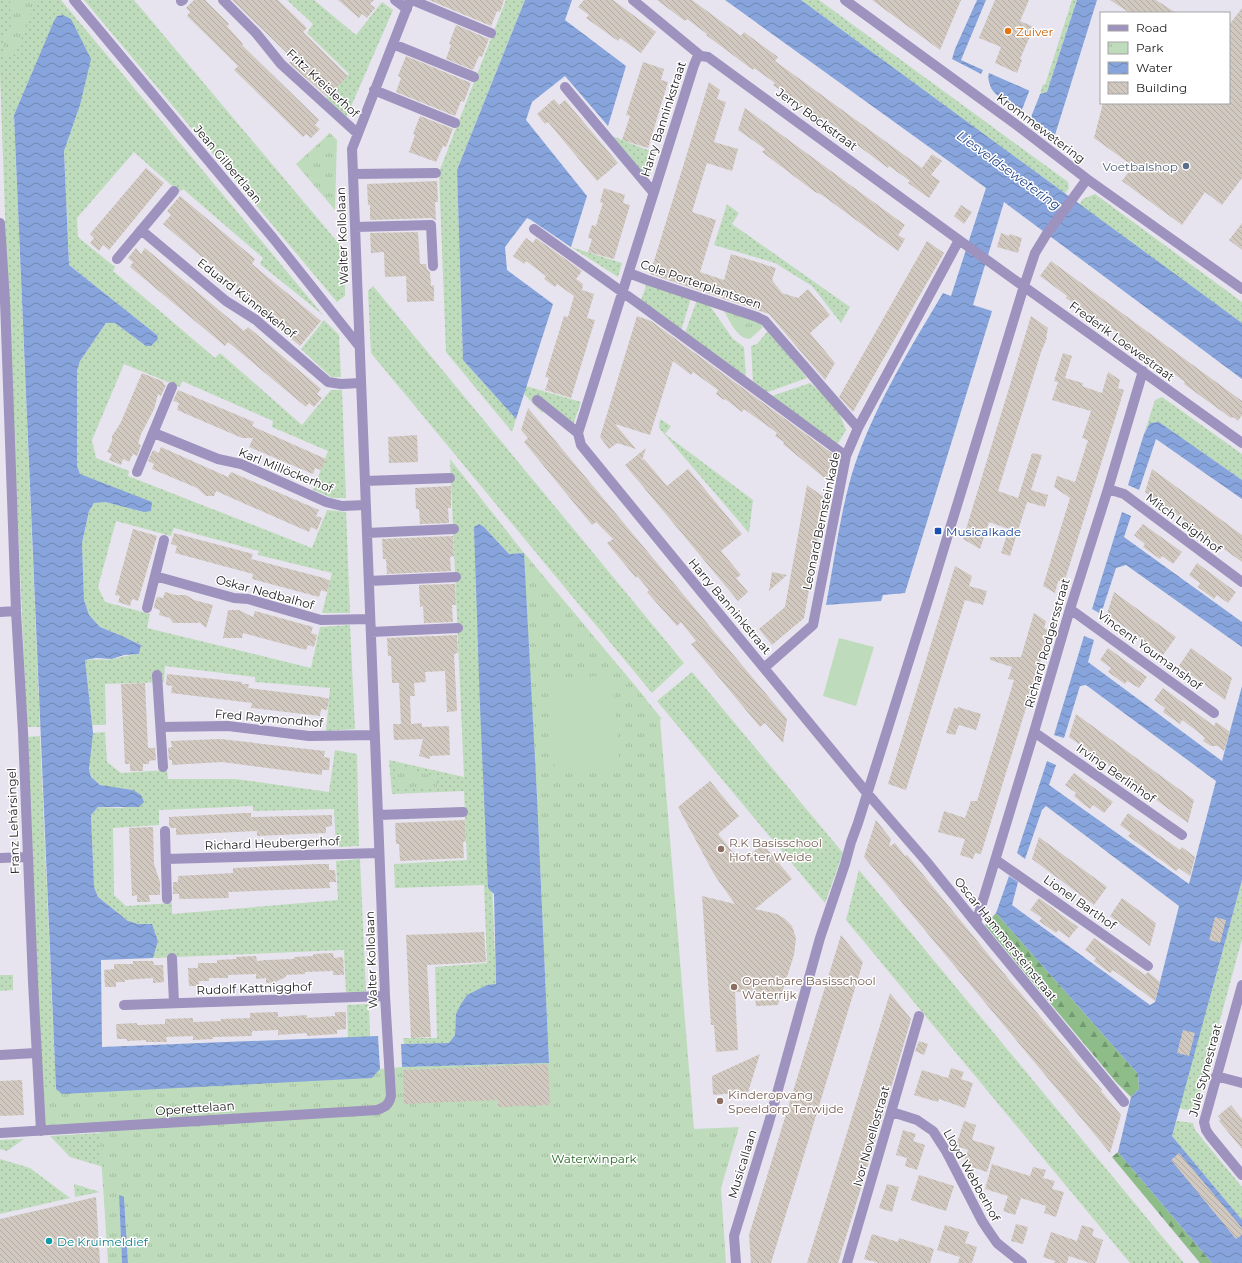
<svg xmlns="http://www.w3.org/2000/svg" width="1242" height="1263" font-family="Montserrat,sans-serif">
  <defs>
    <pattern id="grass-dots" width="8" height="8" patternUnits="userSpaceOnUse"><rect width="8" height="8" fill="#bedcbb"/><path d="M2 2h.1M6 6h.1" fill="none" stroke="#a3bca0" stroke-width="1.8" stroke-linecap="round"/></pattern>
    <pattern id="forest-firs" width="22" height="20" patternUnits="userSpaceOnUse"><rect width="22" height="20" fill="#8ebd8a"/><path d="M5 1l3.5 6h-7zM16 11l3.5 6h-7z" fill="#739970"/></pattern>
    <pattern id="park-tufts" width="24" height="20" patternUnits="userSpaceOnUse"><rect width="24" height="20" fill="#bedcbb"/><path d="M3 7l-1-3M5 7V3M7 7l1-3M15 17l-1-3M17 17v-4M19 17l1-3" fill="none" stroke="#a3bca0"/></pattern>
    <pattern id="water-waves" width="16" height="10" patternUnits="userSpaceOnUse"><rect width="16" height="10" fill="#87a5dc"/><path d="M0 5q4-4 8 0t8 0" fill="none" stroke="#6e86b2"/></pattern>
    <pattern id="building-back-hatch" width="6" height="6" patternUnits="userSpaceOnUse"><rect width="6" height="6" fill="#d1c8c0"/><path d="M-1 5l2 2M0 0l6 6M5-1l2 2" fill="none" stroke="#b3aba5"/></pattern>
  </defs>
  <rect width="100%" height="100%" fill="#e7e4ef"/>
  <!-- grass -->
  <path fill="url(#grass-dots)" d="M0,0H61L323,315L260,264L263,258L183,189L179,192L134,152L77,218L78,237L115,267L113,271L215,358L220,353L302,425L331,390H342L346,498H332L313,490L328,451L272,427L273,421L182,381L180,387L124,364L92,440L96,458L129,471L128,476L312,548L327,510L346,512L350,613H322L332,573L258,555L259,551L174,528L171,536L116,521L98,587L105,602L150,614L147,628L311,668L320,627L350,625L355,729L326,731L330,688L255,682V677L165,666L164,682L105,684L106,725H92L85,660C94,659 106,660 113,659C123,657 128,655 139,654L141,645L122,636L100,627L89,615L84,600L82,543L89,511L94,503L105,502L144,512L80,474L77,466V371L80,361L106,323H115L146,346L158,339L157,335L69,265L64,151L80,105L57,16L14,115L40,727H27L8,301L0,72Z
    M84,0H134L345,251V296L337,302Z
    M287,0H314L356,35L382,2L393,10L346,118L325,99L349,74L307,33L313,24Z
    M506,0H525L457,170L463,360L516,419L512,432L446,352L439,172Z
    M801,0H819L1068,182L1069,188L1065,194Z
    M1072,0H1077L1047,92L1040,94L1043,84L1045,85Z
    M612,136L655,153L649,175L645,176Z
    M1095,194L1242,302V323L1079,205L1083,199Z
    M727,204L739,213L732,224L850,307L841,323L812,286L775,263L714,245Z
    M571,247L622,263L618,277Z
    M647,283L691,298L681,331L641,300Z
    M373,286L684,663L652,693L371,353L368,291Z
    M697,300L710,306L733,339L744,347L746,378L685,333Z
    M324,320L339,335L341,377H331L301,349Z
    M768,331L807,378L765,393L753,383L751,346L757,344Z
    M810,383L832,402L838,410L846,430L837,445L772,396Z
    M526,386L581,402L573,425L549,406L542,413L524,394Z
    M1162,397L1242,454V480L1159,422L1150,423L1144,434L1155,400Z
    M660,419L671,426L665,434L753,500L749,533L659,428Z
    M450,459L524,553L647,700L536,783L524,553L509,554L484,527L478,524L496,984L455,1024V1035L449,1043L404,1044L403,1038H437L435,967L487,963L484,885L395,888L394,864L467,860L464,791L392,794L389,760L464,777Z
    M692,672L843,853L825,903L657,701Z
    M105,732L107,762L121,773L167,770L168,779H236L329,792L335,750L357,754L359,846L336,847L334,809L253,811V806L159,810V825L113,828L114,895L126,906L172,903V914L338,900L336,861L360,859L366,992L346,993L344,950L153,958L158,941L152,924H138L128,921L98,897L94,887L91,815L98,807L123,808L133,790C123,788 111,788 101,785C82,779 91,748 93,733Z
    M40,736L56,1089L372,1078L380,1069L382,1099L43,1114L27,737Z
    M859,870L1184,1263H1130L846,920Z
    M1242,880V939L1195,1112L1179,1108Z
    M0,975H13V990L0,991Z
    M369,1004L370,1037L348,1038L347,1005Z
    M1178,1121L1193,1123L1195,1130L1242,1187V1220L1172,1136L1176,1122Z
    M202,1127L203,1160L100,1166L70,1157L50,1136Z
    M24,1139L7,1151L0,1149V1140Z
    M0,1159L30,1168L70,1198L0,1214Z
    M74,1184L100,1192L75,1197Z"/>
  <!-- forest -->
  <path fill="url(#forest-firs)" d="M996,913L1138,1074L1139,1089L1131,1097L1116,1082L985,925Z
    M1118,1152L1212,1263H1200L1112,1157Z"/>
  <!-- park -->
  <path fill="url(#park-tufts)" d="M10,0L35,1L15,56H3V34L11,30Z
    M330,133L337,140L335,210L296,164Z
    M723,309L758,322L763,327L750,339C737,339 729,320 723,309Z
    M524,553L662,719H660L694,1129L739,1127L721,1188L726,1263H128L124,1197L119,1196L122,1263H108L99,1124L44,1125L42,1089H56L62,1094L372,1078L380,1069L402,1067L549,1063L537,796Z
    M396,765L437,777V788L398,789Z"/>
  <!-- garden -->
  <path fill="#bedcbb" d="M839,638L874,647L856,706L823,696Z
    M613,675L620,770L555,774L549,679Z"/>
  <!-- water -->
  <path fill="url(#water-waves)" d="M525,0H572L565,20L626,66L608,126L565,76L532,102L526,120L587,196L571,247L531,220L527,218L505,247L507,270L553,304L516,419L463,360L457,170Z
    M725,0H801L1242,323V379L1004,202L973,305L992,311L905,593L883,595L881,601L826,605C834,563 839,519 851,477C871,411 908,352 943,293L951,296L986,188Z
    M977,0H986L961,60L983,70L981,74L952,59L955,49Z
    M1077,0H1097L1055,135L1033,119L1031,115C1023,112 998,98 993,91C990,87 987,78 989,73L1030,91L1040,94L1047,92Z
    M63,15L71,19L91,59L80,105L64,151L69,265L157,335L158,339L151,346H146L115,323H106L80,361L77,371V466L80,474L152,502L151,511L144,512L105,502L94,503L89,511L82,543L84,600L89,615L100,627L122,636L141,645L139,654L124,655L112,659L96,658L85,660L93,733L89,769L91,777L100,785L133,790L141,795L144,802L139,807H98L91,815L94,887L98,897L128,921L138,924H152L158,941L153,958L101,960L102,1047L378,1036L380,1069L372,1078L62,1094L56,1089L14,115L54,21L57,16Z
    M1159,422L1242,480V499L1156,439L1139,490L1128,485L1144,434L1150,423Z
    M1122,512L1131,516L1124,537L1242,622V647L1126,565L1116,568L1101,614L1092,609Z
    M479,524L484,527L509,554L524,553L537,796L549,1063L402,1067L401,1044L449,1043L455,1035L456,1014L461,1004L467,995L487,985L496,984L494,894L488,888L480,707L474,527Z
    M1084,636L1094,640L1088,662L1222,761L1242,686V880L1172,1136L1242,1220V1263H1212L1118,1152L1131,1097L1139,1089L1138,1074L996,913L1009,876L1018,882L1012,905L1150,1005L1155,1002L1179,906L1046,806L1042,810L1025,859L1017,853L1047,761L1056,765L1049,785L1189,884L1216,781L1086,685L1080,686L1064,738L1054,735Z
    M119,1195L124,1197L128,1263H122Z"/>
  <!-- pier -->
  <path fill="#e7e4ef" d="M1030,89L1041,92L1031,117L1021,112Z"/>
  <!-- building -->
  <path fill="url(#building-back-hatch)" d="M194,0H205L229,24L227,26L243,44L242,45L319,120L315,125L320,129L311,138L306,134L303,137L234,70L238,66L187,16L190,12L186,8Z
    M232,0H278L307,28L303,32L348,76L327,97L289,63L293,59Z
    M338,0H374L370,4L375,8L367,18L362,14L359,18Z
    M429,0H504L500,12L497,11L491,26Z
    M584,0H613L656,32L641,53L620,38L618,41L586,18L589,15L578,7Z
    M657,0H692L741,36L744,32L778,57L775,61L922,168L932,154L942,161L931,175L940,181L929,198L908,183L910,181L889,166L888,168L841,133L842,132L822,117L820,119L773,85L775,83L754,68L753,70L706,35L707,34L687,19L685,21Z
    M872,0H961L940,50Z
    M995,0H1029L1020,21L1034,27L1020,59L1022,60L1017,73L995,63L1001,47L979,38Z
    M1110,0H1156L1176,13H1130Z
    M1242,8V178L1222,205L1205,192L1182,225L1122,181L1133,166L1094,138L1103,103H1229V25Z
    M456,25L489,39L482,57L479,56L473,70L446,59L451,45L449,44Z
    M406,56L471,83L464,102L461,101L455,116L396,92L401,78L398,76Z
    M643,62L664,69L661,80L668,82L648,148L622,140L630,116L626,115Z
    M709,82L720,90L717,99L726,102L714,142L738,149L732,171L707,163L698,192L692,212L716,220L700,272L724,280L731,254L776,268L772,280L782,293L798,298L808,289L830,315L810,333L835,363L825,380L769,314L650,274Z
    M554,99L559,105L565,100L618,163L597,181L548,122L545,124L537,114Z
    M745,108L905,225L898,235L905,239L898,251L822,195L815,192L762,152L765,149L738,130Z
    M420,116L453,129L446,147L443,146L436,162L409,152L415,135L413,134Z
    M146,168L164,183L109,250L103,245L99,251L90,243L94,238L90,234Z
    M437,181L438,202H435L436,220L431,218L370,220V205H368L367,184Z
    M604,188L625,195L623,203L630,205L614,259L588,252L592,239L588,238L592,225L596,226L599,215L603,203L600,202Z
    M180,196L255,259L252,264L321,321L300,346L243,298L234,284L163,224L171,215L167,211Z
    M961,205L972,212L964,224L954,216Z
    M1242,223V250L1229,240Z
    M418,232L420,264H426L427,269L430,272L431,286L434,285V301L407,302L406,276L385,277L384,252L371,253L370,233Z
    M1001,233L1009,236L1010,234L1022,238L1018,253L997,247Z
    M526,238L533,243L536,238L582,271L576,279L583,284L582,290L594,294L587,318L595,320L571,398L545,390L549,378L545,377L564,316L568,317L574,296L557,284L555,287L544,279L546,276L526,261L524,264L513,256Z
    M927,241L944,253L853,412L839,397Z
    M136,248L141,254L145,248L244,331L248,327L321,389L317,394L322,398L314,407L309,403L306,407L228,342L225,346L130,267L133,262L128,258Z
    M1051,261L1242,401V415L1238,421L1233,417L1231,418L1184,384L1185,382L1165,367L1164,369L1154,362L1117,334L1118,333L1098,318L1096,320L1089,314L1066,298L1067,296L1040,276Z
    M637,316L651,321L833,454L828,481L783,444L784,442L775,436L777,433L744,409L742,412L725,399L724,400L716,394L718,390L693,372L691,375L673,361L650,435L615,424L636,449L617,443L609,449L600,437Z
    M1031,316L1048,328L1046,338H1047L1041,352L998,491L1018,498L1032,453L1042,455L1031,490L1048,495L1045,507L1027,502L1010,556L1001,553L1009,529L989,522L980,549L963,539Z
    M1063,353L1072,356L1065,378L1083,383L1082,386L1102,393L1108,372L1120,380L1118,388L1124,390L1064,583L1058,581L1055,593L1043,586L1070,498L1054,487L1057,476L1075,482L1088,440L1082,438L1091,411L1052,400L1058,382L1054,381Z
    M142,373L164,382L163,384L166,385L161,396L158,394L154,409L141,434L138,444L141,445L137,456L133,454L129,462L123,459L121,465L109,460L112,454L107,452L112,441V436L120,424Z
    M178,390L254,422L252,426L326,459L321,470L315,468L313,474L249,447L253,438H242L177,410L179,403L173,401Z
    M528,408L787,719L783,743L765,723L760,727L691,644L696,641L681,622L677,626L647,592L649,590L637,576L636,578L607,543L613,539L596,522L592,525L524,442L528,438L521,430Z
    M417,435L418,462L389,463L388,437Z
    M161,447L228,477L231,472L319,510L316,516L322,518L317,530L311,527L309,532L216,491L214,496H206L197,488L152,469L154,464L148,461L153,450L159,453Z
    M646,448L642,460L644,459L667,486L688,469L742,534L721,551L741,575L736,578L748,592L738,601L625,465Z
    M1152,469L1242,535V562L1145,492Z
    M807,485L825,498L804,618L772,645L759,629L785,607Z
    M451,486V508H448L449,523L420,524L419,509H416L415,488Z
    M1143,524L1182,552L1173,564L1162,556L1160,559L1143,547L1145,544L1134,535Z
    M133,529L157,536L138,601L132,599L130,606L118,602L120,596L115,595Z
    M174,533L253,554L251,559L324,578L330,581L327,592L321,590L319,597L252,579L253,574L175,553L177,546L171,544Z
    M453,536L454,556L450,557L451,571L387,574L386,559H383L382,539Z
    M1197,563L1236,592L1228,603L1217,595L1214,599L1198,587L1200,583L1189,575Z
    M955,566L972,576L969,586L987,591L983,605L965,600L906,790L888,784Z
    M772,572L787,575L769,591Z
    M455,584L456,605H452L453,622L424,623L423,606L420,607L419,585Z
    M165,592L176,595H186L194,600L213,605L206,628L199,622L198,623H173L170,618L159,615L160,610L154,608L155,602L157,597L163,598Z
    M1114,592L1176,637L1163,655L1107,614Z
    M228,610H239L253,617L255,611L313,627L311,633L317,635L314,647L308,645L306,650L243,633L242,638H223Z
    M1034,613L1046,621L1044,628L1050,630L981,854L975,853L973,859L960,855L965,839L938,832L944,811L965,818L971,801H977L1014,680L1008,679L1012,667L990,660V657H1021Z
    M457,635L458,653L454,654L457,711L447,712L445,671L425,672L426,682L414,683L415,696H410L411,724L422,723V727L449,726L450,755L430,756V759L419,756L423,739L394,740L393,724H401L399,683H392L391,656H388L387,638Z
    M1108,648L1147,677L1139,688L1127,681L1125,684L1108,672L1111,668L1100,660Z
    M1191,648L1232,678L1225,700L1179,666Z
    M167,674L242,682V684H249L248,688L322,697L329,699L327,710L321,709L320,716L251,708L252,703L171,693L172,686L166,685Z
    M145,683L148,748H155L156,760L149,761V764H143V771H130V764H125L121,684Z
    M1163,688L1214,726L1216,722L1230,732L1224,751L1218,746H1211L1203,741L1205,738L1193,728L1182,720L1180,724L1163,712L1165,708L1154,700Z
    M958,707L981,714L976,730L959,725L955,735L946,733L954,708L957,709Z
    M1076,714L1194,800L1188,823L1069,737Z
    M220,739L325,751L324,757L330,758L329,770H322V775L222,762L172,765V760H169L168,748L172,747L171,741Z
    M1074,773L1113,802L1104,813L1093,805L1090,809L1082,803L1074,796L1076,793L1065,785Z
    M710,781L739,816L718,834L741,862L763,844L792,879L755,909L777,914L784,918L792,926L796,938L794,955L778,1005L756,1006L755,991L735,992L738,1050L716,1052L714,1025H711L702,896L735,904L715,876L678,807Z
    M244,813H251V817L332,815V826L326,827V833L257,836V831L176,835V828H171L169,826V817Z
    M1128,813L1180,850L1182,847L1195,857L1190,876L1179,868L1176,871L1128,836L1131,833L1120,825Z
    M465,820L466,841L463,842L464,858L400,861L399,844H396L395,823Z
    M876,820L891,839L889,847L895,843L905,856L907,855L1001,970L1102,1090L1101,1091L1121,1115L1110,1153L864,857Z
    M153,827L154,864L160,882V895H149L150,902H137V895L132,896L129,828Z
    M1039,837L1107,887L1094,905L1032,859Z
    M317,864H329V870H335L336,882H329L330,888L228,892L229,898L179,899V894H173V882H178V876L233,873V868Z
    M1039,898L1078,927L1069,938L1058,930L1056,933L1039,921L1042,918L1030,910Z
    M1122,898L1156,923L1150,946L1110,916Z
    M1215,917L1226,920L1220,943L1209,940Z
    M484,932L486,962L427,965L431,1037L411,1038L406,935Z
    M841,935L863,962L771,1263H751L749,1235Z
    M1094,938L1145,975L1148,972L1160,982L1155,1001L1113,970L1110,973L1094,961L1096,958L1085,950Z
    M333,953L334,958L343,957L344,975H333V971L305,972V974L286,975V977L277,981V982L266,983V978L256,979V974L228,975V978H209V981H199V986H189L188,968H198V963H217V960L236,959V957L256,956L257,961L266,960L294,959V957L313,956V954Z
    M133,961H153L154,965H163L164,982L153,983V978L125,980V982H116V987H105L104,970L114,969V964H133Z
    M890,993L911,1019L883,1116L838,1263H807Z
    M278,1012V1017L307,1015V1018L335,1016V1012H346V1029L337,1030V1034L307,1036V1033L278,1035V1030L252,1031V1036L213,1037V1039L193,1040V1036L166,1037L167,1042H146V1040L127,1041V1039H117L116,1024L137,1023V1025L165,1024V1019L193,1018V1022L221,1021V1019L250,1018V1013Z
    M1183,1030L1195,1033L1189,1056L1177,1053Z
    M919,1041L928,1044L924,1055L915,1051Z
    M760,1054L748,1092L713,1095L712,1076Z
    M548,1064L550,1105L498,1107V1100L404,1104L403,1070Z
    M951,1068L964,1072L961,1079L973,1083L965,1108L939,1099L938,1102L914,1095L922,1070L948,1078Z
    M22,1080L24,1115L0,1116V1081Z
    M1231,1105L1242,1119V1149L1219,1121L1221,1119L1218,1116Z
    M964,1121L976,1125L972,1140L995,1147L987,1172L963,1164L968,1150L956,1146Z
    M903,1130L916,1134L913,1141L925,1145L917,1170L905,1166L907,1158L896,1155Z
    M1179,1153L1242,1228V1235L1236,1239L1171,1160Z
    M992,1164L1030,1176L1033,1167L1046,1170L1043,1178L1055,1181L1052,1189L1064,1192L1056,1217L1044,1213L1046,1206L1021,1198L1015,1215L1003,1211L1008,1196L985,1189Z
    M919,1175L954,1186L946,1211L911,1200Z
    M887,1184L899,1187L892,1212L879,1208Z
    M96,1197L100,1263H0V1219Z
    M1016,1224L1028,1227L1023,1244L1011,1241Z
    M945,1225L969,1232L965,1243L977,1247L972,1263H958L960,1257L937,1250Z
    M1082,1225L1094,1229L1092,1236L1103,1240L1096,1263H1090L1069,1256L1067,1263H1054L1055,1261L1043,1257L1051,1232L1077,1241Z
    M872,1234L898,1242L899,1238L934,1249L930,1263H879L864,1259Z"/>
  <g fill="none" stroke-linecap="round" stroke-linejoin="round">
    <!-- street -->
    <path stroke="#9e92bf" stroke-width="10" d="M74,0L273,238L359,346
      M223,0L256,33L281,64L357,133
      M395,0L407,9
      M412,0L491,33
      M633,0L701,56L708,57L959,240L1242,443
      M845,0L1018,126L1087,179L1242,289
      M181,1L183,0
      M393,44L474,77
      M701,56L697,58L694,65L578,433L581,445L712,605L867,793L926,861L976,923L1124,1102
      M565,87L653,192
      M374,90L455,123
      M353,174L436,173
      M0,223L5,301L16,611L23,732L33,982L41,1131
      M355,227L431,225L433,266
      M534,229L639,304L846,456
      M141,230L226,301L256,320L328,382L341,384L361,383
      M117,259L174,191
      M629,273L647,280L757,317L765,321L858,428
      M537,400L578,433
      M154,433L218,459L241,464L326,502L342,506L366,505
      M137,472L172,387
      M365,481L450,478
      M1108,489L1124,494L1242,582
      M367,533L454,529
      M155,576L234,598L248,599L321,620L370,619
      M369,581L456,577
      M147,608L164,540
      M1070,609L1214,713
      M0,612L16,611
      M371,632L458,628
      M764,668L813,625L846,456L858,428L959,240
      M157,675L163,767
      M161,727L228,726L309,736L375,735
      M1034,732L1182,835
      M378,815L463,812
      M165,831L167,899
      M0,858L27,857
      M166,859L379,853
      M996,860L1148,966
      M976,923L1034,732L1070,609L1108,489L1143,371
      M172,958L174,1003
      M1242,985L1204,1122L1206,1130L1210,1136L1242,1175
      M124,1005L385,996
      M0,1055L36,1053
      M1216,1076L1242,1083
      M892,1112L917,1120L933,1131L946,1151L982,1221L990,1233L997,1243L1022,1263
      M0,1133L377,1110C385,1107 389,1105 391,1096L385,996L352,149L410,0
      M736,1263L734,1236L769,1122L820,938L845,864L851,842L858,823L929,597L1024,286L1035,253L1046,235L1087,179
      M847,1263L919,1016"/>
  </g>
  <!-- markers -->
  <circle fill="#e8710a" stroke="#fff" stroke-width="1.5" cx="1008" cy="31" r="4"/>
  <circle fill="#5c6f8a" stroke="#fff" stroke-width="1.5" cx="1186" cy="166" r="4"/>
  <rect fill="#1a4fb4" stroke="#fff" stroke-width="1.5" x="934" y="527" width="8" height="8" rx="2"/>
  <g fill="#8d6e63" stroke="#fff" stroke-width="1.5">
    <circle cx="721" cy="849" r="4"/>
    <circle cx="734" cy="987" r="4"/>
    <circle cx="720" cy="1101" r="4"/>
  </g>
  <circle fill="#0f9aa8" stroke="#fff" stroke-width="1.5" cx="49" cy="1241" r="4"/>
  <g text-anchor="middle" dominant-baseline="central" stroke-width="3" stroke-linejoin="round" paint-order="stroke">
    <!-- food labels -->
    <g font-size="12" fill="#c56008" stroke="#fff" text-anchor="start">
      <text x="1016" y="31">Zuiver</text>
    </g>
    <!-- street labels -->
    <g font-size="12" fill="#1a191d" stroke="#fff">
      <text transform="translate(323 83) rotate(43)">Fritz Kreislerhof</text>
      <text transform="translate(663 119) rotate(-72)">Harry Banninkstraat</text>
      <text transform="translate(817 119) rotate(36)">Jerry Bockstraat</text>
      <text transform="translate(1041 128) rotate(37)">Krommewetering</text>
      <text transform="translate(228 164) rotate(50)">Jean Gilbertlaan</text>
      <text transform="translate(342 236) rotate(-92)">Walter Kollolaan</text>
      <text transform="translate(701 284) rotate(19)">Cole Porterplantsoen</text>
      <text transform="translate(247 298) rotate(38)">Eduard Künnekehof</text>
      <text transform="translate(1122 341) rotate(36)">Frederik Loewestraat</text>
      <text transform="translate(286 470) rotate(22)">Karl Millöckerhof</text>
      <text transform="translate(821 521) rotate(-78)">Leonard Bernsteinkade</text>
      <text transform="translate(1184 523) rotate(37)">Mitch Leighhof</text>
      <text transform="translate(265 592) rotate(15)">Oskar Nedbalhof</text>
      <text transform="translate(730 606) rotate(50)">Harry Banninkstraat</text>
      <text transform="translate(1047 643) rotate(-74)">Richard Rodgersstraat</text>
      <text transform="translate(1150 650) rotate(36)">Vincent Youmanshof</text>
      <text transform="translate(269 718) rotate(5)">Fred Raymondhof</text>
      <text transform="translate(1116 773) rotate(35)">Irving Berlinhof</text>
      <text transform="translate(13 821) rotate(-92)">Franz Lehársingel</text>
      <text transform="translate(272 843) rotate(-2)">Richard Heubergerhof</text>
      <text transform="translate(1080 902) rotate(35)">Lionel Barthof</text>
      <text transform="translate(1006 939) rotate(51)">Oscar Hammersteinstraat</text>
      <text transform="translate(371 960) rotate(-92)">Walter Kollolaan</text>
      <text transform="translate(254 988) rotate(-2)">Rudolf Kattnigghof</text>
      <text transform="translate(1205 1070) rotate(-75)">Jule Stynestraat</text>
      <text transform="translate(195 1108) rotate(-4)">Operettelaan</text>
      <text transform="translate(871 1136) rotate(-74)">Ivor Novellostraat</text>
      <text transform="translate(742 1164) rotate(-73)">Musicallaan</text>
      <text transform="translate(972 1175) rotate(61)">Lloyd Webberhof</text>
    </g>
    <!-- service labels -->
    <g font-size="12" fill="#4e5e75" stroke="#fff" text-anchor="end">
      <text x="1178" y="166">Voetbalshop</text>
    </g>
    <!-- transit labels -->
    <g font-size="12" fill="#164399" stroke="#fff" text-anchor="start">
      <text x="946" y="531">Musicalkade</text>
    </g>
    <!-- education labels -->
    <g font-size="12" fill="#785e54" stroke="#fff" text-anchor="start">
      <text x="729" y="842">R.K Basisschool<tspan x="729" dy="14">Hof ter Weide</tspan></text>
      <text x="742" y="980">Openbare Basisschool<tspan x="742" dy="14">Waterrijk</tspan></text>
      <text x="728" y="1094">Kinderopvang<tspan x="728" dy="14">Speeldorp Terwijde</tspan></text>
    </g>
    <!-- park labels -->
    <g font-size="12" fill="#286826" stroke="#fff">
      <text x="594" y="1158">Waterwinpark</text>
    </g>
    <!-- culture labels -->
    <g font-size="12" fill="#0d838f" stroke="#fff" text-anchor="start">
      <text x="57" y="1241">De Kruimeldief</text>
    </g>
    <!-- water labels -->
    <g font-size="13" font-style="italic" fill="#254789" stroke="#fff">
      <text transform="translate(1009 170) rotate(36)">Liesveldsewetering</text>
    </g>
  </g>
  <!-- legend -->
  <rect x="1100" y="12" width="130" height="92" fill="#ffffff" stroke="#a3a3a5"/>
  <rect x="1108" y="25" width="20" height="6" fill="#9e92bf" stroke="#a3a3a5"/>
  <text x="1136" y="32" font-size="12" fill="#1a191d">Road</text>
  <rect x="1108" y="42" width="20" height="12" fill="url(#park-tufts)" stroke="#a3a3a5"/>
  <text x="1136" y="52" font-size="12" fill="#1a191d">Park</text>
  <rect x="1108" y="62" width="20" height="12" fill="url(#water-waves)" stroke="#a3a3a5"/>
  <text x="1136" y="72" font-size="12" fill="#1a191d">Water</text>
  <rect x="1108" y="82" width="20" height="12" fill="url(#building-back-hatch)" stroke="#a3a3a5"/>
  <text x="1136" y="92" font-size="12" fill="#1a191d">Building</text>
</svg>
